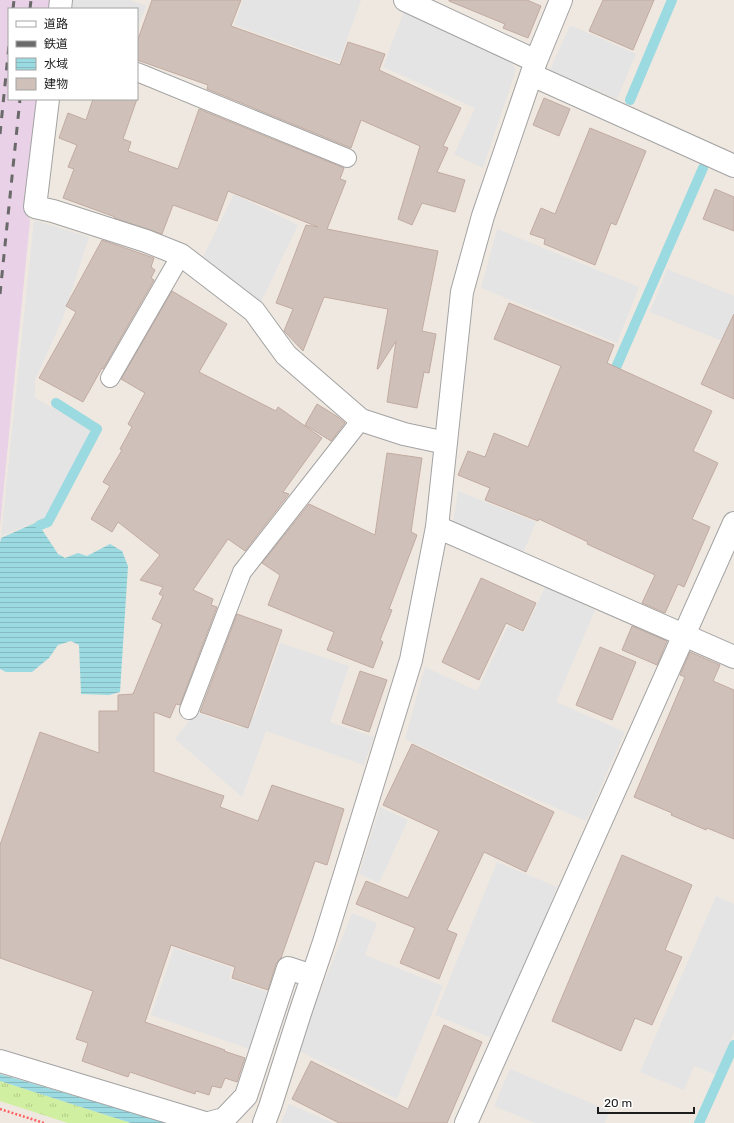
<svg xmlns="http://www.w3.org/2000/svg" width="734" height="1123" font-family="Rubik,'Noto Sans JP',sans-serif">
  <defs>
    <pattern id="grass-tufts" width="24" height="20" patternUnits="userSpaceOnUse"><rect width="24" height="20" fill="#d0efa0"/><path d="M3 7l-1-3M5 7V3M7 7l1-3M15 17l-1-3M17 17v-4M19 17l1-3" fill="none" stroke="#b2cc89"/></pattern>
    <pattern id="water-rules" width="6" height="5" patternUnits="userSpaceOnUse"><rect width="6" height="5" fill="#9bdae1"/><path d="M0 2.5h6" fill="none" stroke="#85bac0"/></pattern>
  </defs>
  <rect width="100%" height="100%" fill="#efe8e0"/>
  <!-- railway -->
  <path fill="#e9d1e7" d="M0,0H54L52,9H9V99H40L25,213L30,220L0,526Z"/>
  <!-- grass -->
  <path fill="url(#grass-tufts)" d="M0,1081L131,1123H68L0,1101Z"/>
  <!-- parking -->
  <path fill="#e4e4e4" d="M73,0H130L146,6L137,29V9H72Z
    M243,0H361L339,62L234,25Z
    M404,11L511,61L516,70L483,168L454,154L475,108L383,67Z
    M570,25L636,54L617,99L550,70Z
    M234,194L298,225L261,302L203,257Z
    M34,220L89,237L63,318L35,380V398L91,429L49,516L1,536Z
    M497,229L639,287L617,343L481,288Z
    M667,269L734,296V346L650,312Z
    M458,491L536,522L523,553L453,524Z
    M545,587L595,610L556,702L625,732L586,821L515,790L405,739L425,667L477,691L508,626L524,633Z
    M280,643L349,666L330,722L374,737L364,765L266,731L242,797L175,739L196,712L241,728L247,712L255,715Z
    M380,807L408,820L379,883L359,874Z
    M497,862L557,887L543,922L491,1038L435,1015Z
    M716,896L734,904V1032L716,1075L694,1066L684,1090L640,1072Z
    M352,913L377,923L365,955L443,986L397,1099L297,1050Z
    M174,948L232,968L229,979L271,993L252,1050L151,1015Z
    M510,1069L610,1111L605,1123H535L494,1106Z
    M289,1104L333,1123H281Z"/>
  <!-- water -->
  <path fill="url(#water-rules)" d="M37,522L58,554L65,558L78,553L87,556L110,544L122,551L128,566L120,692L109,695L81,694L79,645L71,641L58,645L49,658L32,672H6L0,669V543L1,538Z
    M0,1074L167,1123H131L0,1081Z"/>
  <g fill="none" stroke-linecap="round" stroke-linejoin="round">
    <!-- stream -->
    <path stroke="#9bdae1" stroke-width="10" d="M630,100L672,0
      M611,379L703,168
      M40,525L48,522L97,429L56,403
      M699,1123L734,1045"/>
  </g>
  <!-- building -->
  <path fill="#cfc0b9" stroke="#c2aba1" d="M152,0H241L231,26L340,65L348,42L385,54L379,70L461,108L443,146L448,148L437,172L465,180L455,212L422,203L412,225L398,219L420,146L361,120L351,148L207,89L208,85L137,60V42Z
    M449,0H527L541,6L528,38L503,28L505,24L449,1Z
    M603,0H654L633,50L589,31Z
    M544,98L570,109L559,136L533,125Z
    M93,99H137L123,139L131,142L128,151L178,169L199,109L344,168L340,179L346,181L327,229L438,251L422,331L436,334L429,373L424,372L417,408L387,402L396,341L378,369H377L388,309L324,297L303,351L284,331L293,309L276,303L306,225L318,227L228,191L217,221L173,205L162,234L114,218L115,217L63,198L74,169L68,167L77,145L59,138L68,113L86,120Z
    M590,128L646,151L616,225L611,223L595,265L544,244L545,239L530,234L541,208L555,214Z
    M715,189L734,197V231L703,219Z
    M102,240L154,258L151,267L155,270L151,278L154,280L103,369L102,368L83,402L39,378L76,312L66,306Z
    M172,291L227,324L199,372L276,411L278,407L322,438L283,492L289,494L245,551L228,539L193,590L213,599L211,605L217,607L180,705L176,704L170,718L154,712V772L224,796L220,807L258,821L272,785L344,809L327,865L315,861L281,958L276,964L268,990L232,978L235,967L171,945L145,1022L225,1050L224,1051L245,1058L237,1082L225,1078L221,1088L212,1086L209,1095L196,1091L195,1094L130,1072L128,1077L82,1061L88,1043L76,1039L93,991L0,958V845L40,732L99,753V711H118V695L133,694L162,624L152,619L163,596L159,594L163,587L140,580L160,555L118,522L112,532L91,519L110,486L103,482L122,450L120,449L132,427L128,424L145,393L121,379Z
    M509,303L614,345L607,363L712,411L693,451L718,463L692,519L710,527L684,587L678,584L665,613L642,603L655,575L587,544L588,542L539,519L538,521L485,500L490,488L458,475L468,451L485,457L494,433L528,447L561,366L494,339Z
    M734,314V399L701,384Z
    M317,404L338,417L345,423L331,441L305,425Z
    M387,453L422,458L411,532L417,535L389,609L392,610L380,640L383,642L373,668L327,650L334,632L268,605L280,575L262,563L309,504L375,535Z
    M481,578L536,603L523,631L506,623L479,680L442,662Z
    M237,614L282,630L248,728L200,712Z
    M632,626L667,641L657,665L622,650Z
    M600,647L636,662L612,720L576,705Z
    M690,652L720,665L713,681L734,690V839L707,828L706,830L671,815L672,813L634,797L685,677L680,675Z
    M360,671L387,680L369,732L342,723Z
    M412,744L554,812L526,872L484,852L447,930L457,934L439,979L400,963L415,928L356,904L366,881L408,898L439,831L383,805Z
    M622,855L692,885L665,950L682,957L652,1025L635,1018L621,1051L552,1021Z
    M444,1025L482,1042L447,1123H339L292,1099L311,1061L408,1109Z"/>
  <g fill="none" stroke-linecap="round" stroke-linejoin="round">
    <defs>
      <path id="lane" d="M137,72L347,158
        M110,378L181,255
        M189,710L242,572L361,420"/>
      <path id="street" d="M405,0L536,61
        M60,9L61,0
        M532,75L734,166
        M48,99L35,207L53,211L146,241L181,255L254,311L286,355L361,420L404,434L446,443
        M437,527L734,657
        M0,1061L205,1123
        M209,1123L224,1119L246,1096L288,968L312,976
        M264,1123L270,1107L300,1013L324,942L411,660L437,527L462,292L483,216L536,61L561,0
        M466,1123L734,523"/>
    </defs>
    <!-- lane casing -->
    <use href="#lane" stroke="#a3a3a3" stroke-width="20"/>
    <!-- street casing -->
    <use href="#street" stroke="#a3a3a3" stroke-width="24"/>
    <!-- path -->
    <path stroke="#ff6163" stroke-width="2.5" stroke-dasharray="2 2" stroke-linecap="butt" d="M0,1109L44,1123"/>
    <!-- lane -->
    <use href="#lane" stroke="#fff" stroke-width="18"/>
    <!-- street -->
    <use href="#street" stroke="#fff" stroke-width="22"/>
    <!-- rail -->
    <path stroke="#6a6a6a" stroke-width="3" stroke-dasharray="8 8" stroke-linecap="butt" d="M13,9L14,0
      M30,9L31,0
      M0,134L9,45
      M0,294L20,99"/>
  </g>
  <!-- legend -->
  <rect x="8" y="8" width="130" height="92" fill="#ffffff" stroke="#a4a4a4"/>
  <rect x="16" y="21" width="20" height="6" fill="#ffffff" stroke="#a4a4a4"/>
  <text x="44" y="28" font-size="12" fill="#1c1c1c">道路</text>
  <rect x="16" y="41" width="20" height="6" fill="#6a6a6a" stroke="#a4a4a4"/>
  <text x="44" y="48" font-size="12" fill="#1c1c1c">鉄道</text>
  <rect x="16" y="58" width="20" height="12" fill="url(#water-rules)" stroke="#a4a4a4"/>
  <text x="44" y="68" font-size="12" fill="#1c1c1c">水域</text>
  <rect x="16" y="78" width="20" height="12" fill="#cfc0b9" stroke="#a4a4a4"/>
  <text x="44" y="88" font-size="12" fill="#1c1c1c">建物</text>
  <!-- scale -->
  <path d="M598 1107v6h96v-6" fill="none" stroke="#1c1c1c" stroke-width="2"/>
  <text x="604" y="1107" font-size="12" fill="#1c1c1c" stroke="#ffffff" stroke-width="3" paint-order="stroke">20 m</text>
</svg>
